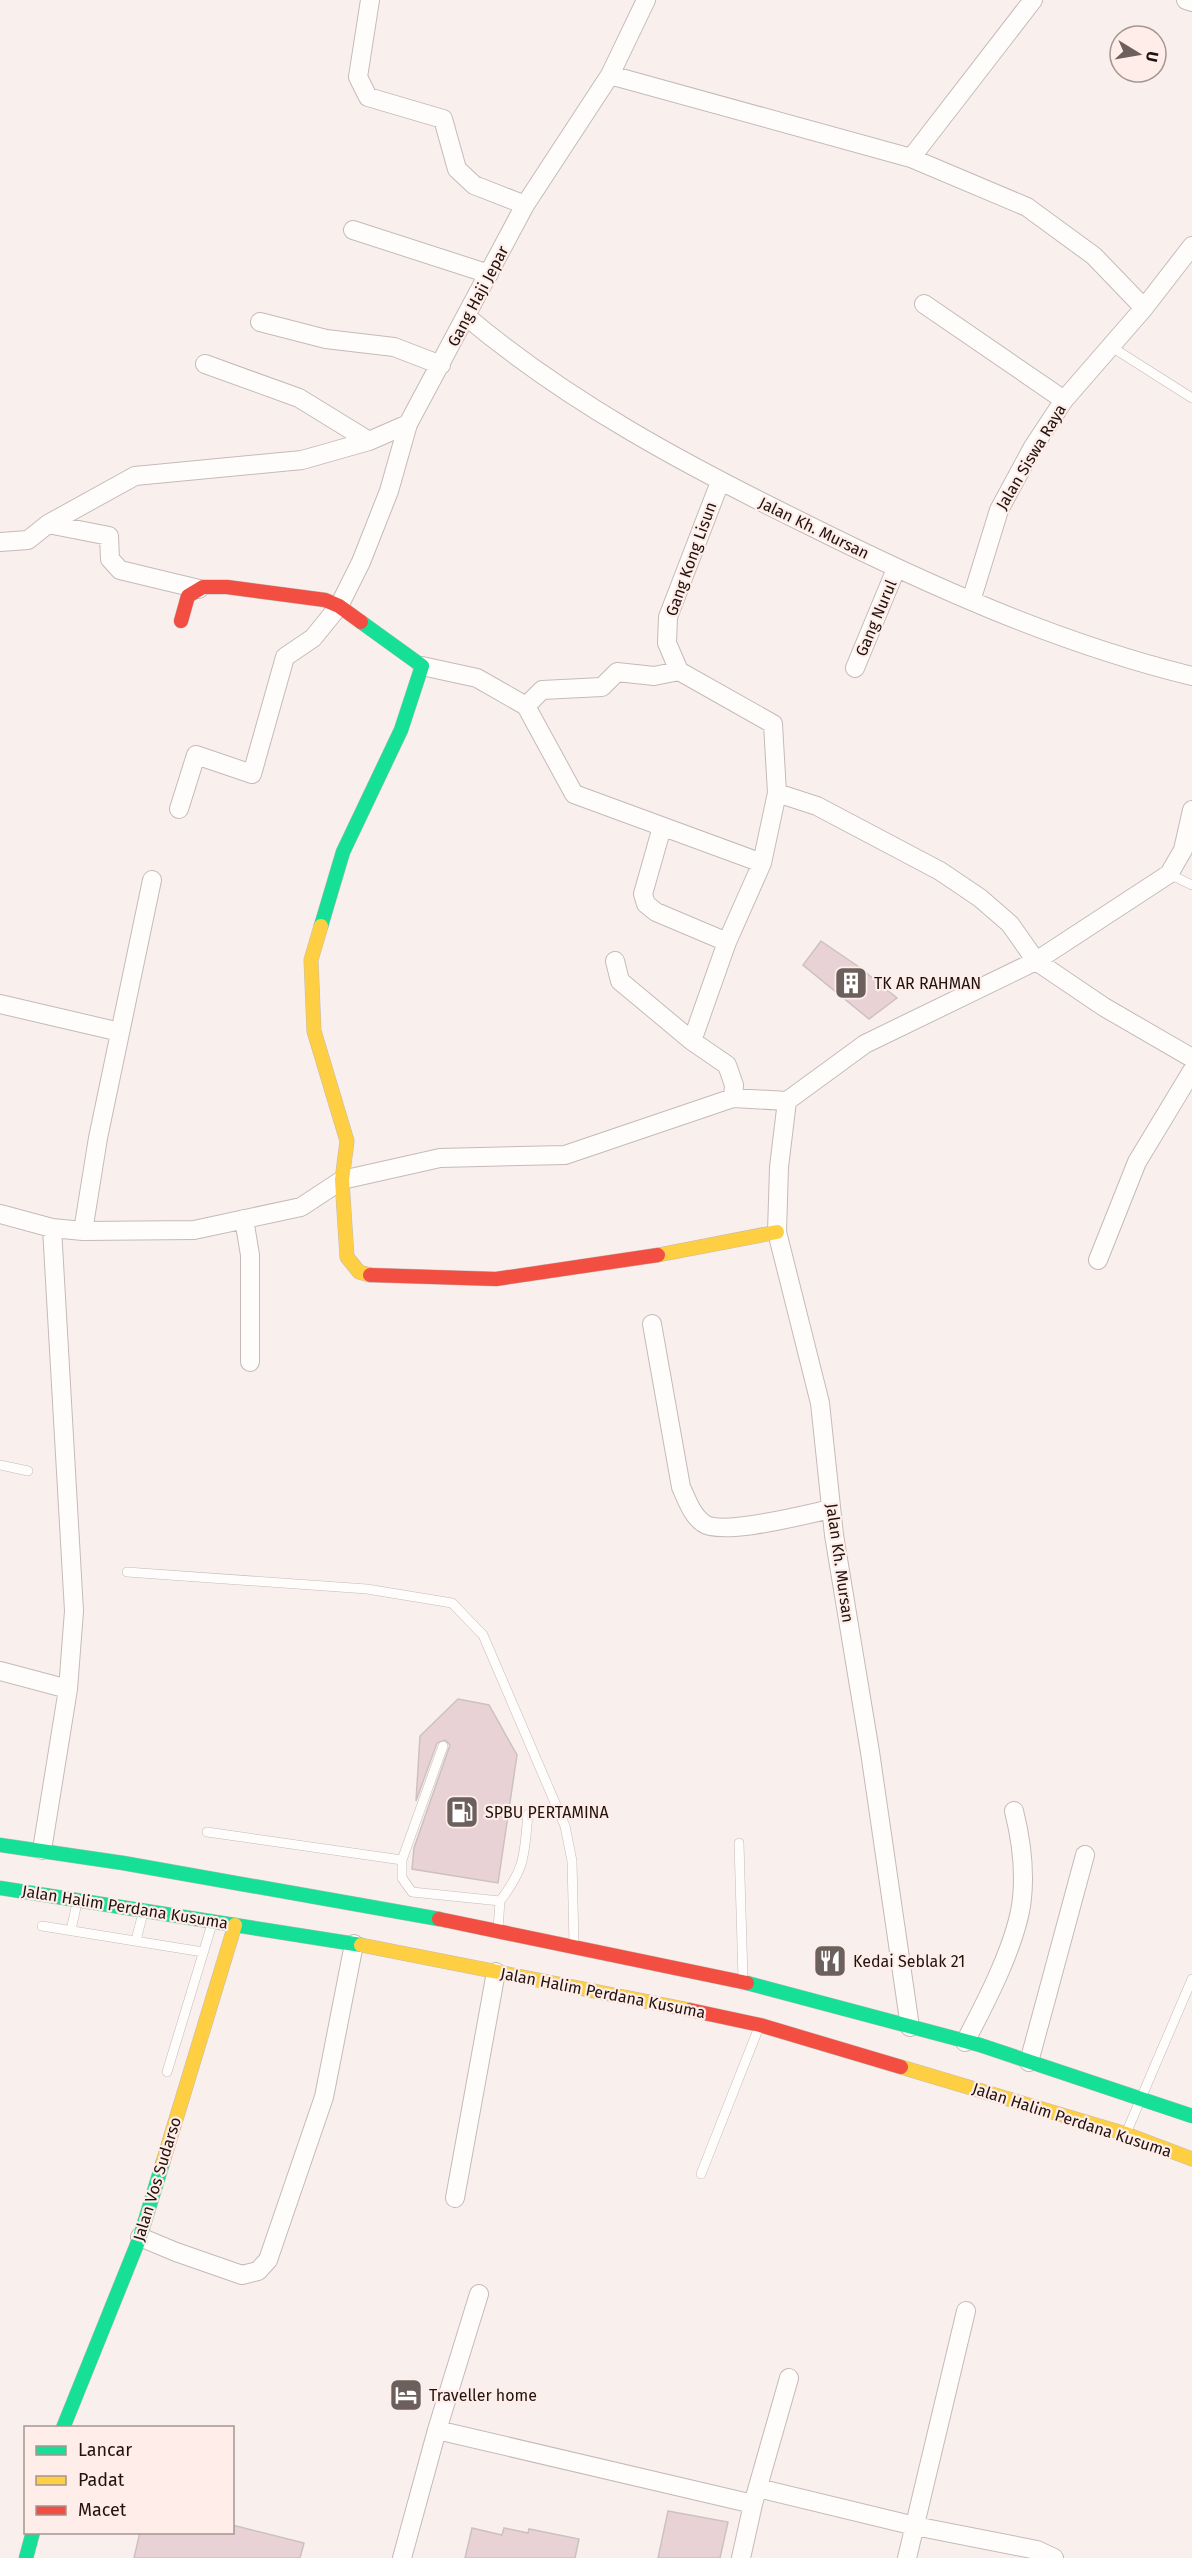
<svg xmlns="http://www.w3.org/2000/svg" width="1192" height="2558" font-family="'Fira Sans',sans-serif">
  <rect width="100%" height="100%" fill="#f9f0ed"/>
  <!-- building -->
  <path fill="#e9d2d5" stroke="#ccc1c0" stroke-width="1.5" d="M821,941L859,967L897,998L869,1019L803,965Z
    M458,1699L489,1705L517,1755L498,1883L412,1869L414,1848L450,1745L445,1740L437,1743L416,1801L420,1736Z
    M668,2511L728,2522L720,2558H658Z
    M232,2525L304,2543L300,2558H134L140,2532H232Z
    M472,2528L502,2535L504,2528L528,2533L529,2529L579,2539L575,2558H465Z"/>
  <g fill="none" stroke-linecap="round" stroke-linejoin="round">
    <defs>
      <path id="lane" d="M1110,346L1192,398
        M1169,874L1192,885
        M0,1465L28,1471
        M127,1572L367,1589L452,1603L483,1635L565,1826L572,1861L574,1944
        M443,1746L402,1860V1878L412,1892L500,1901C526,1867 524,1855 528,1814
        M207,1832L402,1860
        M739,1843L743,1979
        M42,1926L203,1952
        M498,1929L500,1901
        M71,1930L77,1903
        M136,1940L143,1913
        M167,2072L212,1924
        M1127,2131L1192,1979
        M701,2174L759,2027"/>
      <path id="street" d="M370,0L358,77L368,97L443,119L457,169L474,185L525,205
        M1186,0L1192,2
        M610,75L911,158L1027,207L1094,256L1144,308
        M911,158L1033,0
        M353,230L489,274
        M924,304L1064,400
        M467,317C568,402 686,465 804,523C928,585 1057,643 1192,676
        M260,322L326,339L394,347L441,365
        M205,364L299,398L369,441
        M48,524L109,536L110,559L120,570L199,589
        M0,542L28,540L48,524L135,476L302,460L369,441L408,424
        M971,601L999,510L1033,447L1064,400L1144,308L1192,246
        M422,666L477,678L526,706L574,794L762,863
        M855,668L896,569
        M679,671L667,643L668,617L720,482
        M526,706L542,690L602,687L617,672L654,676L679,671L773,724L777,793L762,863L727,942L692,1041
        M777,793L817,806L940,871L980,898L1010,924L1036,961L1104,1007L1192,1058
        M179,809L196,755L252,774L285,657L313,638L339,606L361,562L389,491L408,424L525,205L610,75L646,0
        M662,827L643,894L646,904L656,912L727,942
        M615,961L620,981L692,1041L727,1065L734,1085L733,1098
        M0,1004L120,1032
        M787,1101L779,1167L777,1232L820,1403L834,1535L870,1752L910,2027
        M0,1214L52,1228L83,1231L194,1230L301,1207L342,1180L440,1158L565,1155L733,1098L787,1101L865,1044L1036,961L1169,874L1183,850L1192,810
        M244,1219L250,1255V1362
        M83,1231L98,1138L152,880
        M1098,1260L1137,1162L1192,1071
        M652,1324L681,1487C687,1500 692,1515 703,1523C721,1537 807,1514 831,1509
        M0,1671L68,1689
        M42,1850L68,1689L74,1611L52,1228
        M965,2042C985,2004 1018,1941 1022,1898C1025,1869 1021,1839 1014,1811
        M1029,2062L1085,1855
        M455,2198L496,1972
        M140,2237L176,2252L242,2275L258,2271L268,2260L324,2097L354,1944
        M437,2430L753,2504
        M758,2488L915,2526L1037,2550L1054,2558
        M402,2558L437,2430L479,2294
        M741,2558L753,2504L789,2378
        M907,2558L966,2311"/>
      <path id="fast" d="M321,926L343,852L401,730L422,666L361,622
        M0,1845L123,1863L439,1919
        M0,1888L361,1945
        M747,1983L980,2045L1192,2116
        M63,2428L140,2237L163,2162
        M26,2558L33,2532"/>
      <path id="slow" d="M321,926L311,960L314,1031L347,1141L342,1180L347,1257L359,1272L370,1275
        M658,1255L777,1232
        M361,1945L690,2010
        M901,2067L1126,2134L1192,2159
        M163,2162L235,1925"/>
      <path id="jam" d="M181,621L188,596L203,587H227L325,600L339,606L361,622
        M370,1275L496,1279L658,1255
        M439,1919L747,1983
        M690,2010L760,2025L901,2067"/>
    </defs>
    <!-- lane casing -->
    <use href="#lane" stroke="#c5bab6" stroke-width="10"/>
    <!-- street casing -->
    <use href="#street" stroke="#c5bab6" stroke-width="20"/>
    <!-- fast casing -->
    <use href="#fast" stroke="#c5bab6" stroke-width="15"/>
    <!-- slow casing -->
    <use href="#slow" stroke="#c5bab6" stroke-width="15"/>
    <!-- jam casing -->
    <use href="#jam" stroke="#c5bab6" stroke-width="15"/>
    <!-- lane -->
    <use href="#lane" stroke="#fefdfc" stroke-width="9"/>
    <!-- street -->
    <use href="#street" stroke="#fefdfc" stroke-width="18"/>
    <!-- fast -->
    <use href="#fast" stroke="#16e098" stroke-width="14"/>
    <!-- slow -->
    <use href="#slow" stroke="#ffcf43" stroke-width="14"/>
    <!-- jam -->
    <use href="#jam" stroke="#f24e42" stroke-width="14"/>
  </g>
  <!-- icons -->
  <defs>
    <symbol id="building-square" viewBox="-11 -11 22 22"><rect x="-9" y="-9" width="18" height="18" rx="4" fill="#6c605c" stroke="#feede8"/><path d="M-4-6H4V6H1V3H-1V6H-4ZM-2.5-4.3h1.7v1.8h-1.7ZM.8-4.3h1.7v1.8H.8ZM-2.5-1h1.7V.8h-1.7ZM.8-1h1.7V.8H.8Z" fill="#fff"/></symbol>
    <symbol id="fuel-square" viewBox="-11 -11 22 22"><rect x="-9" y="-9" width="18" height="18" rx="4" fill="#6c605c" stroke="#feede8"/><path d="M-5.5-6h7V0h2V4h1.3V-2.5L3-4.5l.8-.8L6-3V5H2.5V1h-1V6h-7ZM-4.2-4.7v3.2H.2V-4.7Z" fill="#fff"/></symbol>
    <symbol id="restaurant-square" viewBox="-11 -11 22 22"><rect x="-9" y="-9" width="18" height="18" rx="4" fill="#6c605c" stroke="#feede8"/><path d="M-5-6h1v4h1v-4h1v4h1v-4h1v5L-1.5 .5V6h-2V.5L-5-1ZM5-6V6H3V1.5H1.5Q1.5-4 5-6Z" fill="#fff"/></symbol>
    <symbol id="hotel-square" viewBox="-11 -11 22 22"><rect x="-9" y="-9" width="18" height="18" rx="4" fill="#6c605c" stroke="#feede8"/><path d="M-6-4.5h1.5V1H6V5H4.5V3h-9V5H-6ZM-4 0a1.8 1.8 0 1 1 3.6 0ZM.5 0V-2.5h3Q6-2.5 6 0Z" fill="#fff"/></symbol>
  </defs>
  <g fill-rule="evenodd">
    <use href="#building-square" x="832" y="964" width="38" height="38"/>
    <use href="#fuel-square" x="443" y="1793" width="38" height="38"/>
    <use href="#restaurant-square" x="811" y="1942" width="38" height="38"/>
    <use href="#hotel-square" x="387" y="2376" width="38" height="38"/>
  </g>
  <g text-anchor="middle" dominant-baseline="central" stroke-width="4.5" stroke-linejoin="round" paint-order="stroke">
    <!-- street labels -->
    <g font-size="16" fill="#20120e" stroke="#feede8">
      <text transform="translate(478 296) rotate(-62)">Gang Haji Jepar</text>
      <text transform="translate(1031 457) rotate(-59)">Jalan Siswa Raya</text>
      <text transform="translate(814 528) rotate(26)">Jalan Kh. Mursan</text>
      <text transform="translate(691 559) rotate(-70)">Gang Kong Lisun</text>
      <text transform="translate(876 618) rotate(-67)">Gang Nurul</text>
      <text transform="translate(840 1563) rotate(82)">Jalan Kh. Mursan</text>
      <text transform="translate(125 1907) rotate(9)">Jalan Halim Perdana Kusuma</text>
      <text transform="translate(603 1993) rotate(11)">Jalan Halim Perdana Kusuma</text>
      <text transform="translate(1072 2120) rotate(18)">Jalan Halim Perdana Kusuma</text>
      <text transform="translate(157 2179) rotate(-73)">Jalan Vos Sudarso</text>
    </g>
    <!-- poi labels -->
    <g font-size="16" fill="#20120e" stroke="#feede8" text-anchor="start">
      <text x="874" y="983">TK AR RAHMAN</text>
      <text x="485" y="1812">SPBU PERTAMINA</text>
      <text x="853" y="1961">Kedai Seblak 21</text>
      <text x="429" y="2395">Traveller home</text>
    </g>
  </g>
  <!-- legend -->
  <rect x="24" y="2426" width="210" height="108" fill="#feede8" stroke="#a59591" stroke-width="1.5"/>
  <rect x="36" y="2446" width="30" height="9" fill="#16e098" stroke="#a59591" stroke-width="1.5"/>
  <text x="78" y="2456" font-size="18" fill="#20120e">Lancar</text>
  <rect x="36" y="2476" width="30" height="9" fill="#ffcf43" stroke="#a59591" stroke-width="1.5"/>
  <text x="78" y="2486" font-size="18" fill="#20120e">Padat</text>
  <rect x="36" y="2506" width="30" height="9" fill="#f24e42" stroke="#a59591" stroke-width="1.5"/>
  <text x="78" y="2516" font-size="18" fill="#20120e">Macet</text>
  <!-- north arrow -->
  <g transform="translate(1138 54) rotate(101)"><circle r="28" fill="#feede8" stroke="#a59591" stroke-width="1.5"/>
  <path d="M0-4.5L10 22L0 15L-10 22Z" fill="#6c605c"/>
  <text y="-9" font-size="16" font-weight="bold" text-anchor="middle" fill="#20120e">U</text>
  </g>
</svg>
